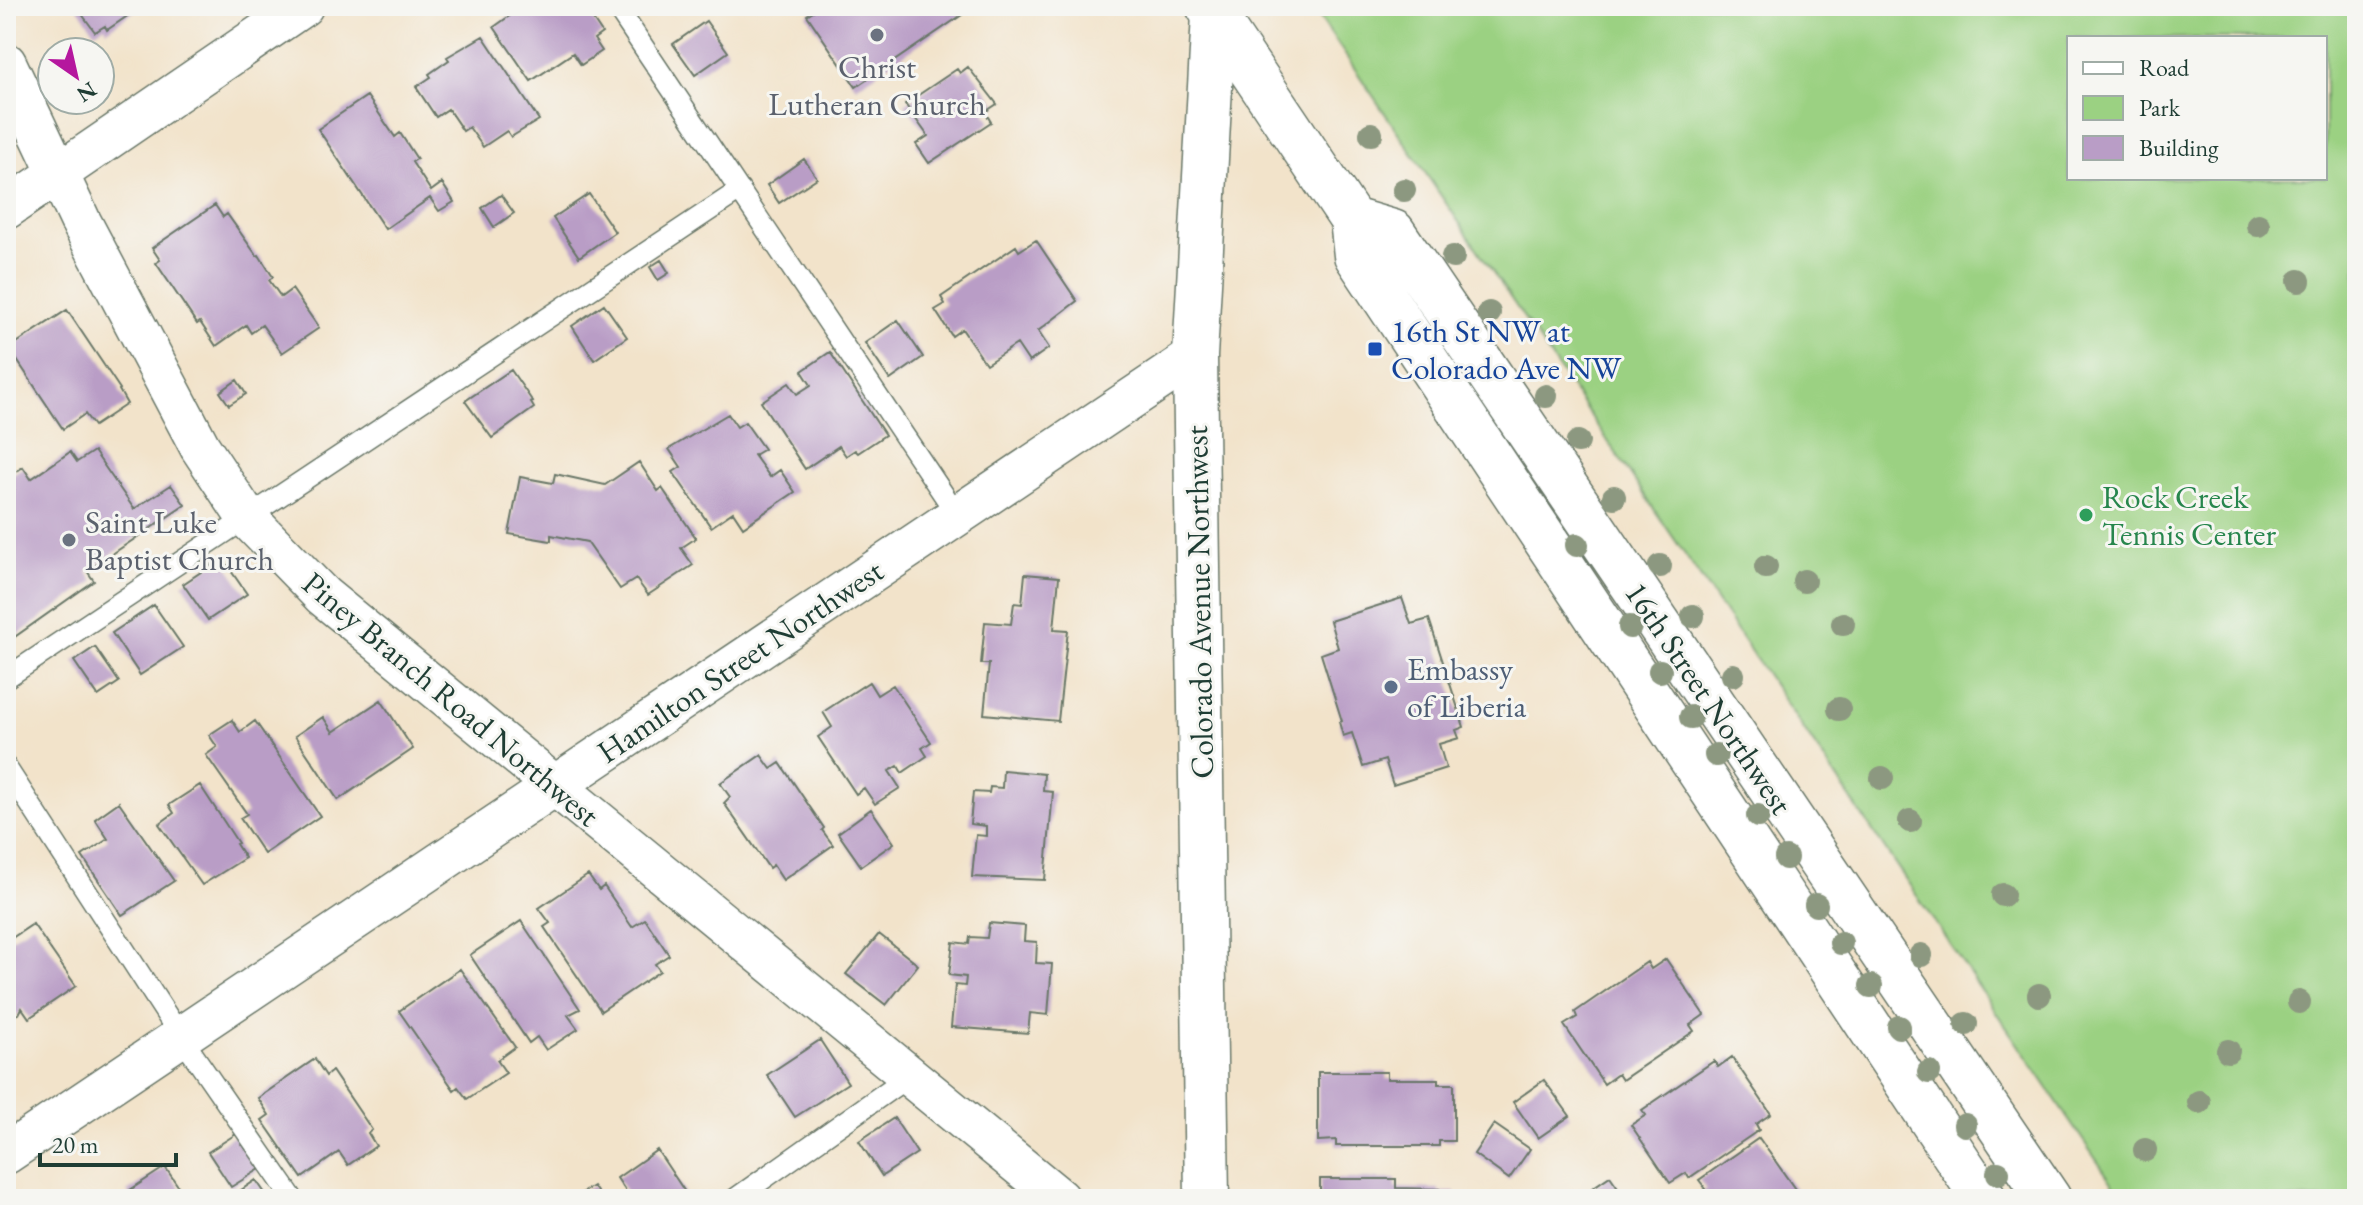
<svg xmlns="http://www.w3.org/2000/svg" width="2363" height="1205" font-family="'EB Garamond',serif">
  <rect width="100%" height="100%" fill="#f6f6f2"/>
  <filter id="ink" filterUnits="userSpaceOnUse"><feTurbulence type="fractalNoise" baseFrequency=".0125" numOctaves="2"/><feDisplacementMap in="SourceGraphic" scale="16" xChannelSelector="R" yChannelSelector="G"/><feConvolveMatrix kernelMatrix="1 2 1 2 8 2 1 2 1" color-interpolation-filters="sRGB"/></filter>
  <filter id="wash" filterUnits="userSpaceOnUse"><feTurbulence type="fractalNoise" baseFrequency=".006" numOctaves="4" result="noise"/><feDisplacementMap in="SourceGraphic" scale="32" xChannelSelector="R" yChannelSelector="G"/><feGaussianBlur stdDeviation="1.8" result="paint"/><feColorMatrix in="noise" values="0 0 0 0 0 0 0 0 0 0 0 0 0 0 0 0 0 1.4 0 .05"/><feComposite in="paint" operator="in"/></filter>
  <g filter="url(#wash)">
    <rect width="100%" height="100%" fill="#f2e3ca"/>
    <!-- park -->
    <path fill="#9bd182" stroke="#5d875b" stroke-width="2" fill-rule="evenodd" d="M1312,6H2357V1199H2123ZM2069,38H2325V178H2069Z"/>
    <g id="blocks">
      <!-- building -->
      <path fill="#b99dc6" d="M76,6H142L107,30L105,26L95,32Z
        M511,6H584L602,33L594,39L602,51L581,65L573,53L531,81L494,27L515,12Z
        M821,6H975L856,87L807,15Z
        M706,21L728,52L695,75L673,44Z
        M483,36L539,120L511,137L507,131L483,147L469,127L463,131L448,109L436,117L416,87L431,77L429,74L449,60L447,57Z
        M968,67L997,104L985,112L991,122L929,163L916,144L928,136L905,104L957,69L960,73Z
        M367,96L395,137L400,133L417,159L412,162L431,191L442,183L454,202L439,211L430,198L385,229L318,129Z
        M804,159L817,178L779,203L767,185Z
        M589,194L615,232L579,257L553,218Z
        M501,195L514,213L494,227L482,208Z
        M215,205L223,217L227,214L257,256L259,255L273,277L269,280L281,297L292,289L319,328L282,353L262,325L251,333L246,325L216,346L200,322L197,324L156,263L160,260L152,248Z
        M1036,240L1077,301L1038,331L1049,348L1029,362L1017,344L986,364L962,329L952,336L935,310L945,304L941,297L1016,246L1019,251Z
        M661,260L669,273L658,280L650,267Z
        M604,304L627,337L594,360L572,326Z
        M67,310L120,389L119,390L127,404L94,426L85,414L63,429L9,348Z
        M898,320L923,357L890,380L865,343Z
        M830,352L885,435L858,453L855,450L846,456L839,446L805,469L761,402L789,383L797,394L811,385L802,371Z
        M511,370L533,402L531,403L534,408L492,438L465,401Z
        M237,380L246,394L229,405L220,392Z
        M728,414L737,427L745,422L764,449L754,455L770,477L780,470L795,492L743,527L733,512L711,527L673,472L681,467L669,449Z
        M94,451L134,509L171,485L185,505L87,571L94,581L6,643V495L14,489L7,478L23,467L31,479L70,452L77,462Z
        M639,462L658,491L662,488L696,538L681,548L693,565L648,595L636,579L620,589L587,542L551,535V541L509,534L520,477L553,483L555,474L605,485Z
        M222,558L247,594L208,620L183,584Z
        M1025,574L1059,577L1054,629L1068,630L1058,721L984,714L989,664H981L985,622L1011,624L1014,603L1022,604Z
        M1402,598L1411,624L1429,619L1464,727L1456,730L1459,738L1439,744L1446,768L1393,785L1385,760L1363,767L1352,733L1343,736L1339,722L1342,721L1321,654L1338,648L1330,621Z
        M154,605L183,647L140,675L112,633Z
        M95,647L119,682L98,696L74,661Z
        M869,682L877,695L893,685L931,742L922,748L927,756L902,773L898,766L889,771L900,788L875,804L864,788L856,794L818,737L832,727L823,712Z
        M381,700L413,749L338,800L295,736L323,717L333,732Z
        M232,720L240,732L255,721L320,816L264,854L240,818L247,814L206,755L217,747L209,735Z
        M761,755L771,769L780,763L824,828L822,830L833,845L783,880L773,865L769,868L724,803L730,797L720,783Z
        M1003,770L1044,774L1043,791L1053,792L1045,880L972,877L976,835L986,836V826L970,824L973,792L989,793L990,787L1002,788Z
        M200,785L238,843L236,844L245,858L202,885L159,824L174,813L169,805Z
        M119,802L174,881L122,915L82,856L108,839L95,819Z
        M871,809L894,843L861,866L838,833Z
        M588,875L599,890L604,886L632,927L645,919L669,955L655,964L660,971L601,1011L544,927L550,923L539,908Z
        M521,921L580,1009L568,1015L578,1029L546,1050L537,1037L529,1043L470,955Z
        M989,923L1025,926L1024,941L1037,942L1036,963L1052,964L1048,1015L1030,1013L1028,1033L951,1027L955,985L965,986L966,977L949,975L953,942L969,944L970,937L987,938Z
        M33,924L76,986L29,1018L22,1008L19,1014L7,1017L6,942Z
        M879,934L918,965L886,1005L846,974Z
        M1666,959L1704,1015L1690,1025L1694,1031L1622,1080L1618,1074L1604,1084L1564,1025L1577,1017L1575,1012L1647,962L1651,969Z
        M460,969L515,1047L497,1060L506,1073L467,1099L458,1087L454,1090L399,1011Z
        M820,1040L848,1083L795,1117L767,1075Z
        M1732,1057L1771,1114L1756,1124L1759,1130L1689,1178L1686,1173L1670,1183L1631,1125L1646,1115L1642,1110L1714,1061L1718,1067Z
        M315,1059L326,1076L332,1071L372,1130L368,1133L376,1146L348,1165L339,1152L302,1178L262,1120L269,1115L258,1098Z
        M1318,1072H1387V1079H1438V1084H1454V1141H1439V1146H1336V1140L1318,1141Z
        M1544,1080L1570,1116L1538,1138L1513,1102Z
        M894,1118L917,1153L882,1176L859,1141Z
        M1494,1124L1530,1149L1509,1179L1474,1154Z
        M236,1134L260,1169L231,1187L208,1152Z
        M1759,1138L1802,1199H1692L1706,1189L1699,1180Z
        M657,1150L685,1192L674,1199H631L617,1178Z
        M165,1167L187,1199H124L130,1195L127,1192Z
        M1610,1176L1626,1199H1576Z
        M1320,1179H1396V1188L1439,1189V1192H1456V1199H1320Z
        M256,1180L269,1199H228Z
        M593,1186L602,1199H572Z"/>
    </g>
  </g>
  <g filter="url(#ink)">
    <use href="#blocks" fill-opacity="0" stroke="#697768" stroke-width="2"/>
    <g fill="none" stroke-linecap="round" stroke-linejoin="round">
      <defs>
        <path id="service" d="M616,6L958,516
          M6,678L740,190
          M6,767L181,1037L293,1199
          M735,1199L909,1076"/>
        <path id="minor" d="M6,63L80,220L200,447L247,518L323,596L1060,1199
          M6,209L303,6
          M6,1154L1195,356"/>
        <path id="tertiary" d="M1207,1199L1195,356L1214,15"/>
        <path id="primary" d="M1208,6L1352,220L1356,255L1984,1199
          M1352,220L1393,232L2049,1199"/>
      </defs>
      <!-- service casing -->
      <use href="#service" stroke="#697768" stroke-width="23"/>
      <!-- minor casing -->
      <use href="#minor" stroke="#697768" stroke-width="43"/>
      <!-- tertiary casing -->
      <use href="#tertiary" stroke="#697768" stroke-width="47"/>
      <!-- primary casing -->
      <use href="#primary" stroke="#697768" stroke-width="47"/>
      <!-- service -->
      <use href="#service" stroke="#fff" stroke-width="20"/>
      <!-- minor -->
      <use href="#minor" stroke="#fff" stroke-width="40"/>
      <!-- tertiary -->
      <use href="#tertiary" stroke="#fff" stroke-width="44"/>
      <!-- primary -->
      <use href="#primary" stroke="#fff" stroke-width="44"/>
    </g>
    <!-- trees -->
    <g fill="#8c9880">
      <circle cx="1371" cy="134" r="12"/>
      <circle cx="1404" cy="190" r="12"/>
      <circle cx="2258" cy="225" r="12"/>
      <circle cx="1453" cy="257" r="12"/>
      <circle cx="2299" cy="281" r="12"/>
      <circle cx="1489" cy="313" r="12"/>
      <circle cx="1546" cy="396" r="12"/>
      <circle cx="1578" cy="442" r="12"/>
      <circle cx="1614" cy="497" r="12"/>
      <circle cx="1577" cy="545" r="12"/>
      <circle cx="1660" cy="566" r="12"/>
      <circle cx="1766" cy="567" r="12"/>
      <circle cx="1804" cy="581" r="12"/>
      <circle cx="1693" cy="616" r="12"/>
      <circle cx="1843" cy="624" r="12"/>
      <circle cx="1630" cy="627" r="12"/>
      <circle cx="1660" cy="671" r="12"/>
      <circle cx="1733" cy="675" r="12"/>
      <circle cx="1839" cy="709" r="12"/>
      <circle cx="1691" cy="717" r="12"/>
      <circle cx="1716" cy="755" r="12"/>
      <circle cx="1882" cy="778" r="12"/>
      <circle cx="1758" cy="816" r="12"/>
      <circle cx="1910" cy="821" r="12"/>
      <circle cx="1786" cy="858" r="12"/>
      <circle cx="2003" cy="895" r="12"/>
      <circle cx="1816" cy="905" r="12"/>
      <circle cx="1841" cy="943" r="12"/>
      <circle cx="1921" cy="955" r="12"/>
      <circle cx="1871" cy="986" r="12"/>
      <circle cx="2039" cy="995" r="12"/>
      <circle cx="2299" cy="1002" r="12"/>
      <circle cx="1966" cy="1024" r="12"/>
      <circle cx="1899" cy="1027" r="12"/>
      <circle cx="2228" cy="1051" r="12"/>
      <circle cx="1929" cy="1072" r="12"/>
      <circle cx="2199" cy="1102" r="12"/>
      <circle cx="1965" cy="1125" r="12"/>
      <circle cx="2145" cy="1150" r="12"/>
      <circle cx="1998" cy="1173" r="12"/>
    </g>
  </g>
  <!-- markers -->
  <g fill="#6b7280" stroke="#f6f6f2" stroke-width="3">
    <circle cx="877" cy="35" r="8"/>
    <circle cx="69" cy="540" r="8"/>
  </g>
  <rect fill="#1a4fb4" stroke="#f6f6f2" stroke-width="3" x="1367" y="341" width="16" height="16" rx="4"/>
  <circle fill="#2e9e5b" stroke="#f6f6f2" stroke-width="3" cx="2086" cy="515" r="8"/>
  <circle fill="#5c6f8a" stroke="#f6f6f2" stroke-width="3" cx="1391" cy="687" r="8"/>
  <g text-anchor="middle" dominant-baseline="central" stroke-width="6" stroke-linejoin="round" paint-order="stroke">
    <!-- worship labels -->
    <g font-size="32" fill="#5b616d" stroke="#f6f6f2">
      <text x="877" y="67">Christ<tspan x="877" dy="37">Lutheran Church</tspan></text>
      <text x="85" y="522" text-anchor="start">Saint Luke<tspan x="85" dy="37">Baptist Church</tspan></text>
    </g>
    <!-- transit labels -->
    <g font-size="32" fill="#164399" stroke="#f6f6f2" text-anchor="start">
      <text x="1391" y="331">16th St NW at<tspan x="1391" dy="37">Colorado Ave NW</tspan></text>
    </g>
    <!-- leisure labels -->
    <g font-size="32" fill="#27864d" stroke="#f6f6f2" text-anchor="start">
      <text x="2102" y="497">Rock Creek<tspan x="2102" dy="37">Tennis Center</tspan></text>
    </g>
    <!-- street labels -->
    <g font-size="32" fill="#1f3d34" stroke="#f6f6f2">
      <text transform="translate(1199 602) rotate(-91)">Colorado Avenue Northwest</text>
      <text transform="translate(740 661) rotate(-34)">Hamilton Street Northwest</text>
      <text transform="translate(1709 698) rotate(56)">16th Street Northwest</text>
      <text transform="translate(451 699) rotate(40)">Piney Branch Road Northwest</text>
    </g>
    <!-- service labels -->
    <g font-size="32" fill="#4e5e75" stroke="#f6f6f2" text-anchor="start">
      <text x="1407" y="669">Embassy<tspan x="1407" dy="37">of Liberia</tspan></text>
    </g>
  </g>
  <!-- margin -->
  <rect width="2363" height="1205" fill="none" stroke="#f6f6f2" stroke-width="32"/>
  <!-- legend -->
  <rect x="2067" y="36" width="260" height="144" fill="#f6f6f2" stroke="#a0aca6" stroke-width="2"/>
  <rect x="2083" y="62" width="40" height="12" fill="#ffffff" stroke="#a0aca6" stroke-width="2"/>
  <text x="2139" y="76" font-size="24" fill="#1f3d34">Road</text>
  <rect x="2083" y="96" width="40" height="24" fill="#9bd182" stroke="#a0aca6" stroke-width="2"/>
  <text x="2139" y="116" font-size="24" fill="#1f3d34">Park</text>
  <rect x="2083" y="136" width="40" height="24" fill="#b99dc6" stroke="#a0aca6" stroke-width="2"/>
  <text x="2139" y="156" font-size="24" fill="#1f3d34">Building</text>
  <!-- north arrow -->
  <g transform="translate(76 76) rotate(146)"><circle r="38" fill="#f6f6f2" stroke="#a0aca6" stroke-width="2"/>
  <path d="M0-6L14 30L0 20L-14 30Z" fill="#b5179e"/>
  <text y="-12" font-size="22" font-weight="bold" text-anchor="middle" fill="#1f3d34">N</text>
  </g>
  <!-- scale -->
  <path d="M40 1153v12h136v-12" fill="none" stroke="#1f3d34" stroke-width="4"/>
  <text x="52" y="1153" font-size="24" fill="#1f3d34" stroke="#f6f6f2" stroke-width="6" paint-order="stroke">20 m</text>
</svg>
